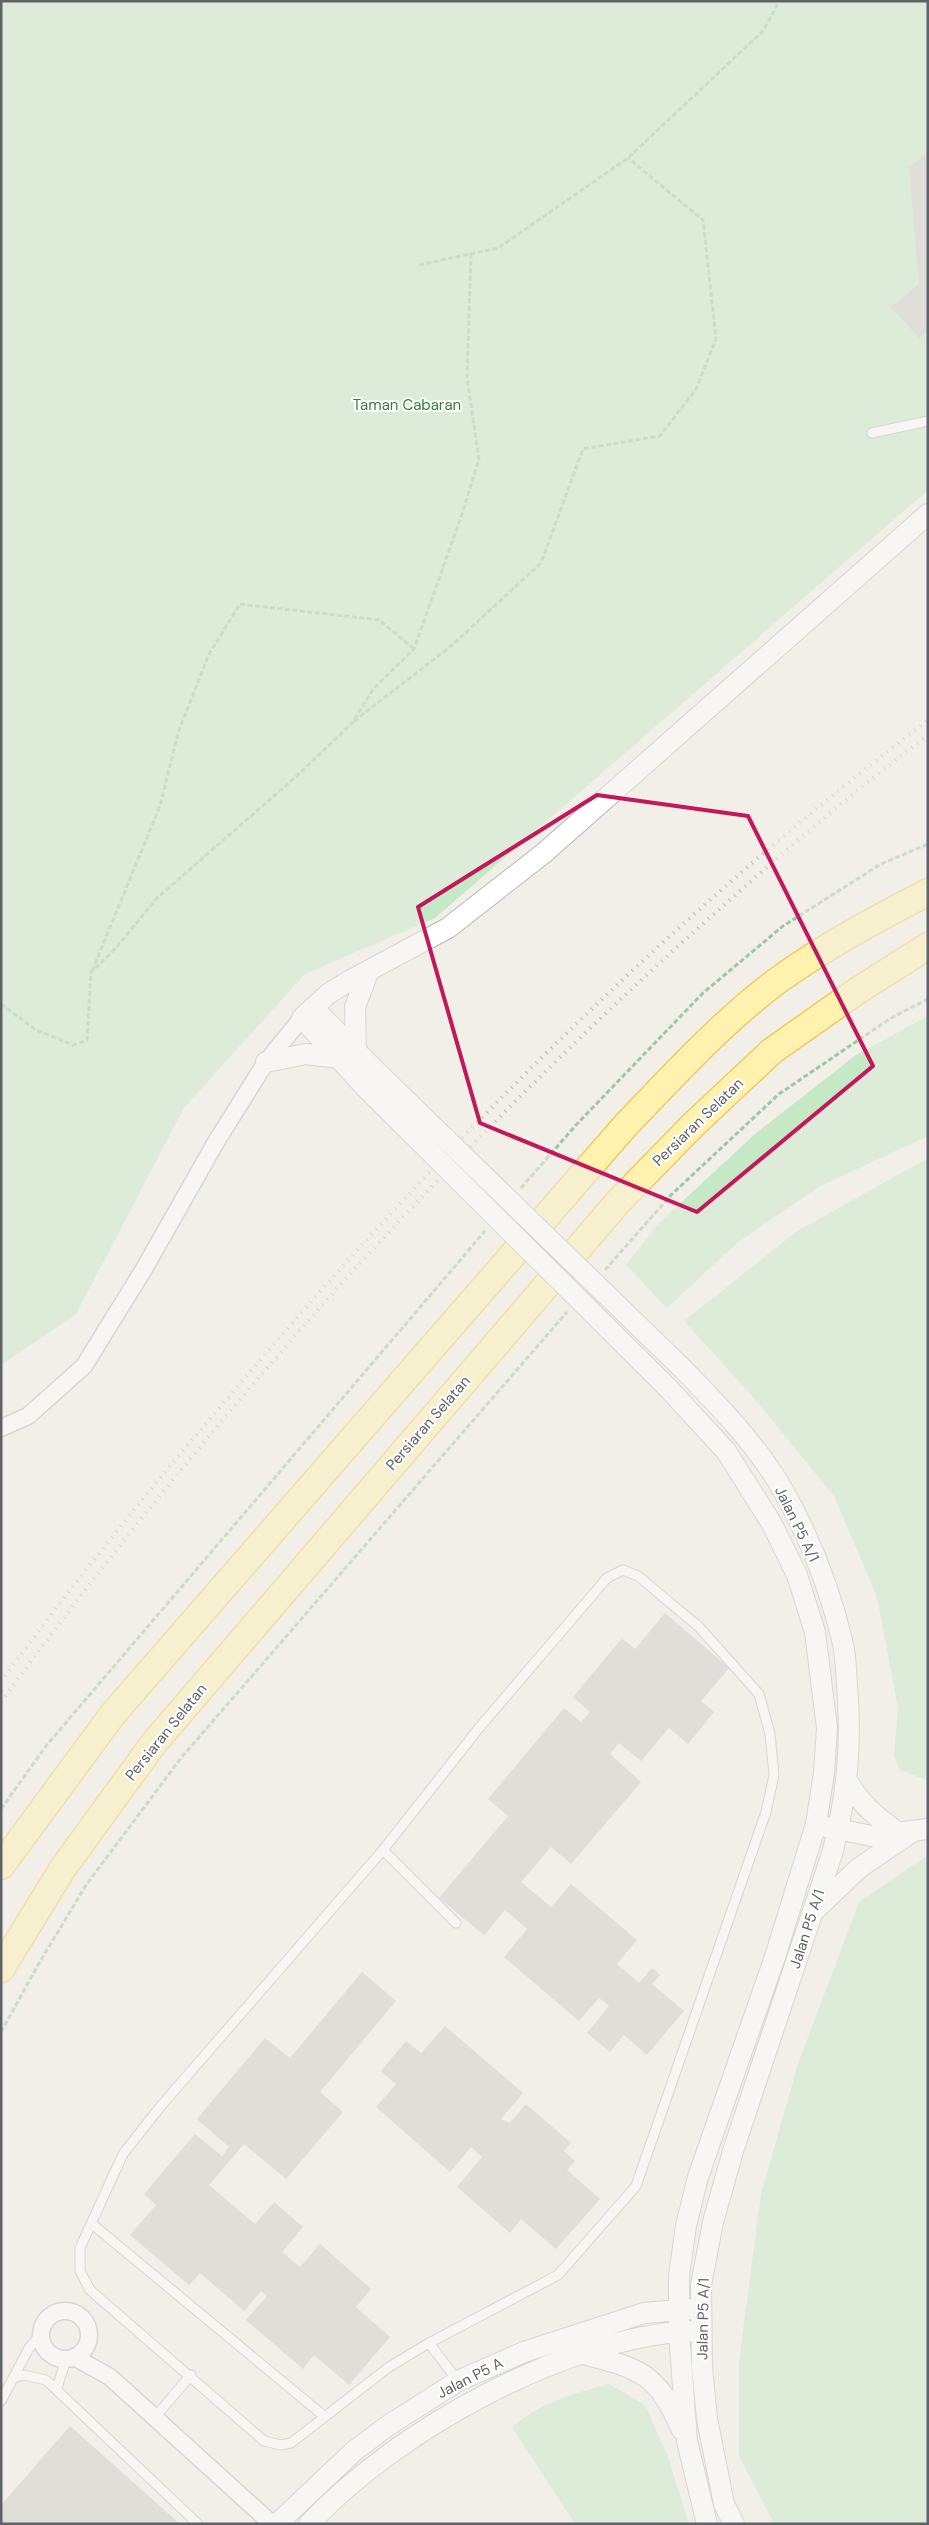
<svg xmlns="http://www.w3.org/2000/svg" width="929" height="2525" font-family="'DM Sans',sans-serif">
  <rect width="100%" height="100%" fill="#f1efe8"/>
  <!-- green -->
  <path fill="#c5e8c5" d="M1,1H928V490L435,918L305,974L184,1108L76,1314L1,1365Z
    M928,1016V1136L820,1186L737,1243L667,1308L626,1265L659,1223L755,1134L856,1055Z
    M928,1158V1780H927L900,1770L894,1756L898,1708L877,1597L834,1496L754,1398L684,1321L796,1232Z
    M928,1855V2524H774L739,2456V2361L761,2194L798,2064L859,1902Z
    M609,2384L645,2405L668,2457L689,2524H575L512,2427C539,2403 575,2393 609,2384Z"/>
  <!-- building -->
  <path fill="#cccac5" d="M928,153V332L919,338L891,307L919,284L909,167Z
    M665,1613L729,1668L701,1701L714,1712L688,1744L669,1728L641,1761L619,1743L610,1754L641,1782L571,1864L551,1847L521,1882L551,1907L571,1884L637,1940L617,1964L639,1983L652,1968L660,1975L652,1984L684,2011L647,2055L624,2035L610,2052L587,2033L609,2006L599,1998L579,2021L504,1957L527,1929L505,1910L484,1935L439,1898L508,1816L488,1799L564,1708L581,1722L590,1712L573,1697L622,1638L635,1649Z
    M362,1972L396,2001L320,2092L343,2112L286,2179L244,2144L209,2185L255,2224L274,2202L303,2227L282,2252L300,2267L320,2244L371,2289L356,2307L390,2337L349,2385L314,2355L303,2369L246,2320L267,2296L261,2291L244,2311L200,2273L189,2285L130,2235L156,2205L144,2194L195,2134L222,2156L229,2147L197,2119L265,2038L290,2058Z
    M445,2026L523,2093L501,2119L510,2123L526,2104L571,2143L564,2151L575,2161L567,2170L600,2199L556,2249L521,2219L510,2233L457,2187L482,2157L471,2147L450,2172L376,2107L396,2084L381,2071L406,2041L421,2053Z
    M70,2426L180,2524H1V2505Z"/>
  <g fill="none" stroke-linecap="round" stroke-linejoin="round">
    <defs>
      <path id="service" d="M872,433L928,421
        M623,1570L638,1576L699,1627L759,1694L770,1734L774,1775L766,1812L636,2186L558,2275L429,2343L389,2367L291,2443L281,2445L264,2441L90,2290L80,2271V2248L123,2154L160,2107L383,1850L479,1728L607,1578Z
        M383,1850L456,1923
        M92,2224L324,2416
        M429,2343L458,2381
        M13,2378L24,2375L46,2380L198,2524
        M57,2388L66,2359
        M1,2401L29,2348L41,2334
        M156,2416L191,2375"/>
      <path id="minor" d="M1,1428L28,1416L84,1366L144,1269L216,1142L266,1062L302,1018
        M41 2335a24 24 0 1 1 48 0a24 24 0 1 1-48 0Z
        M74,2357L110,2377L272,2524"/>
      <path id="tertiary" d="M313,1008L381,1076
        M356,1053L355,1007L369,970
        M266,1062L306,1054L339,1058
        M366,1088L302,1018L328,994L349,981L448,928L544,853L928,514
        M683,1369C718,1405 754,1442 780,1485C808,1533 830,1589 843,1644C846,1657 846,1672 847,1685C852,1745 847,1796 832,1854L733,2151L713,2222L701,2285L702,2367L707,2419L724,2504L734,2524
        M668,1388L726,1451L772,1524L797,1575L815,1632L827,1728L824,1773L816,1824L775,1957L698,2177L686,2226L679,2275V2332L687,2441L707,2524
        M847,1780C860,1804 878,1819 901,1834
        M826,1827L872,1836L928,1829
        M814,1911L859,1868L912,1832
        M583,2354C641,2369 657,2373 682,2430
        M277,2524L354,2451L389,2425L458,2381L524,2352L644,2313L692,2309
        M309,2524C396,2431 564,2337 692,2331"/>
      <path id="primary" d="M1,1866L113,1714L625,1126C673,1076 721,1023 777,981C824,947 876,919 928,892
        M1,1969L63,1868L154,1743L618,1202L693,1125L772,1051L857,991L928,946"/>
    </defs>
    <!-- service casing -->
    <use href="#service" stroke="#b5b8bc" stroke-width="11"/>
    <!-- minor casing -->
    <use href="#minor" stroke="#b5b8bc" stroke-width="19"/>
    <!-- tertiary casing -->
    <use href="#tertiary" stroke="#b5b8bc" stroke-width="22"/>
    <!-- primary casing -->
    <use href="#primary" stroke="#f2c960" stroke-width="29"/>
    <!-- path -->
    <path stroke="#9cc7a9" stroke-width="3" stroke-dasharray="5 2.5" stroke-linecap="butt" d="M419,265L498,248L628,158L764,30L779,1
      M354,721L450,647L541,563L583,449L660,436L696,389L716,339L703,220L628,158
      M92,971L160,806L178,733L209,654L240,604L379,620L414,649
      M1,1004L36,1030L73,1045L87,1040L91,972L115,949L157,898L299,774L352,723L374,688L414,649L461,517L479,459L467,378L471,254
      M521,1188L576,1125L703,993L783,926L881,864L928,844
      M605,1270L671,1195L779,1094L891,1018L928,999
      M1,1809L46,1746L485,1231
      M1,2032L38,1965L86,1885L181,1758L567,1312"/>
    <!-- service -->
    <use href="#service" stroke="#fff" stroke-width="9"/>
    <!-- minor -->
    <use href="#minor" stroke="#fff" stroke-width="16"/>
    <!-- tertiary -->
    <use href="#tertiary" stroke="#fff" stroke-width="20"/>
    <!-- primary -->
    <use href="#primary" stroke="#fff2af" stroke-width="26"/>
    <!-- rail -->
    <path stroke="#b6b7b8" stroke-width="4" stroke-dasharray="1 6" stroke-linecap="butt" d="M1,1682C83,1569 172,1462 263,1357C463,1124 684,907 928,720
      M1,1702C200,1430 426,1176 675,949C757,875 840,802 928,735"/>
    <defs>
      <path id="tertiary-bridge" d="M381,1076L683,1369
        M366,1088L668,1388"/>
    </defs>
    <!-- tertiary-bridge casing -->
    <use href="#tertiary-bridge" stroke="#b5b8bc" stroke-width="22" stroke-linecap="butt"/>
    <!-- tertiary-bridge -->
    <use href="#tertiary-bridge" stroke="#fff" stroke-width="20"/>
  </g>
  <!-- marked area -->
  <path d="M0 0H929V2525H0ZM597,795L748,816L873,1066L697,1212L480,1123L418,907Z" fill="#f1efe8" fill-opacity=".55" fill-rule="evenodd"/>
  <path fill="none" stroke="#c2185b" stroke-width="4" stroke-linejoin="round" d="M597,795L748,816L873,1066L697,1212L480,1123L418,907Z"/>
  <g text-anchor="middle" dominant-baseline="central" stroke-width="4" stroke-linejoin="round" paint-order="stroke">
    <!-- park labels -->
    <g font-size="15" fill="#348238" stroke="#fff">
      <text x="407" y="405">Taman Cabaran</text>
    </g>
    <!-- street labels -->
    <g font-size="15" fill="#5f6368" stroke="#fff">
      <text transform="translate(698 1122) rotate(-44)">Persiaran Selatan</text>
      <text transform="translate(428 1423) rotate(-49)">Persiaran Selatan</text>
      <text transform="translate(797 1524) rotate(64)">Jalan P5 A/1</text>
      <text transform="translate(166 1732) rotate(-51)">Persiaran Selatan</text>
      <text transform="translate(807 1929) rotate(-72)">Jalan P5 A/1</text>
      <text transform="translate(703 2319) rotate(-89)">Jalan P5 A/1</text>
      <text transform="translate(470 2378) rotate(-27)">Jalan P5 A</text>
    </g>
  </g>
  <!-- border -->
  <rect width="929" height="2525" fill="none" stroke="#5f6368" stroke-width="5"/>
</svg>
